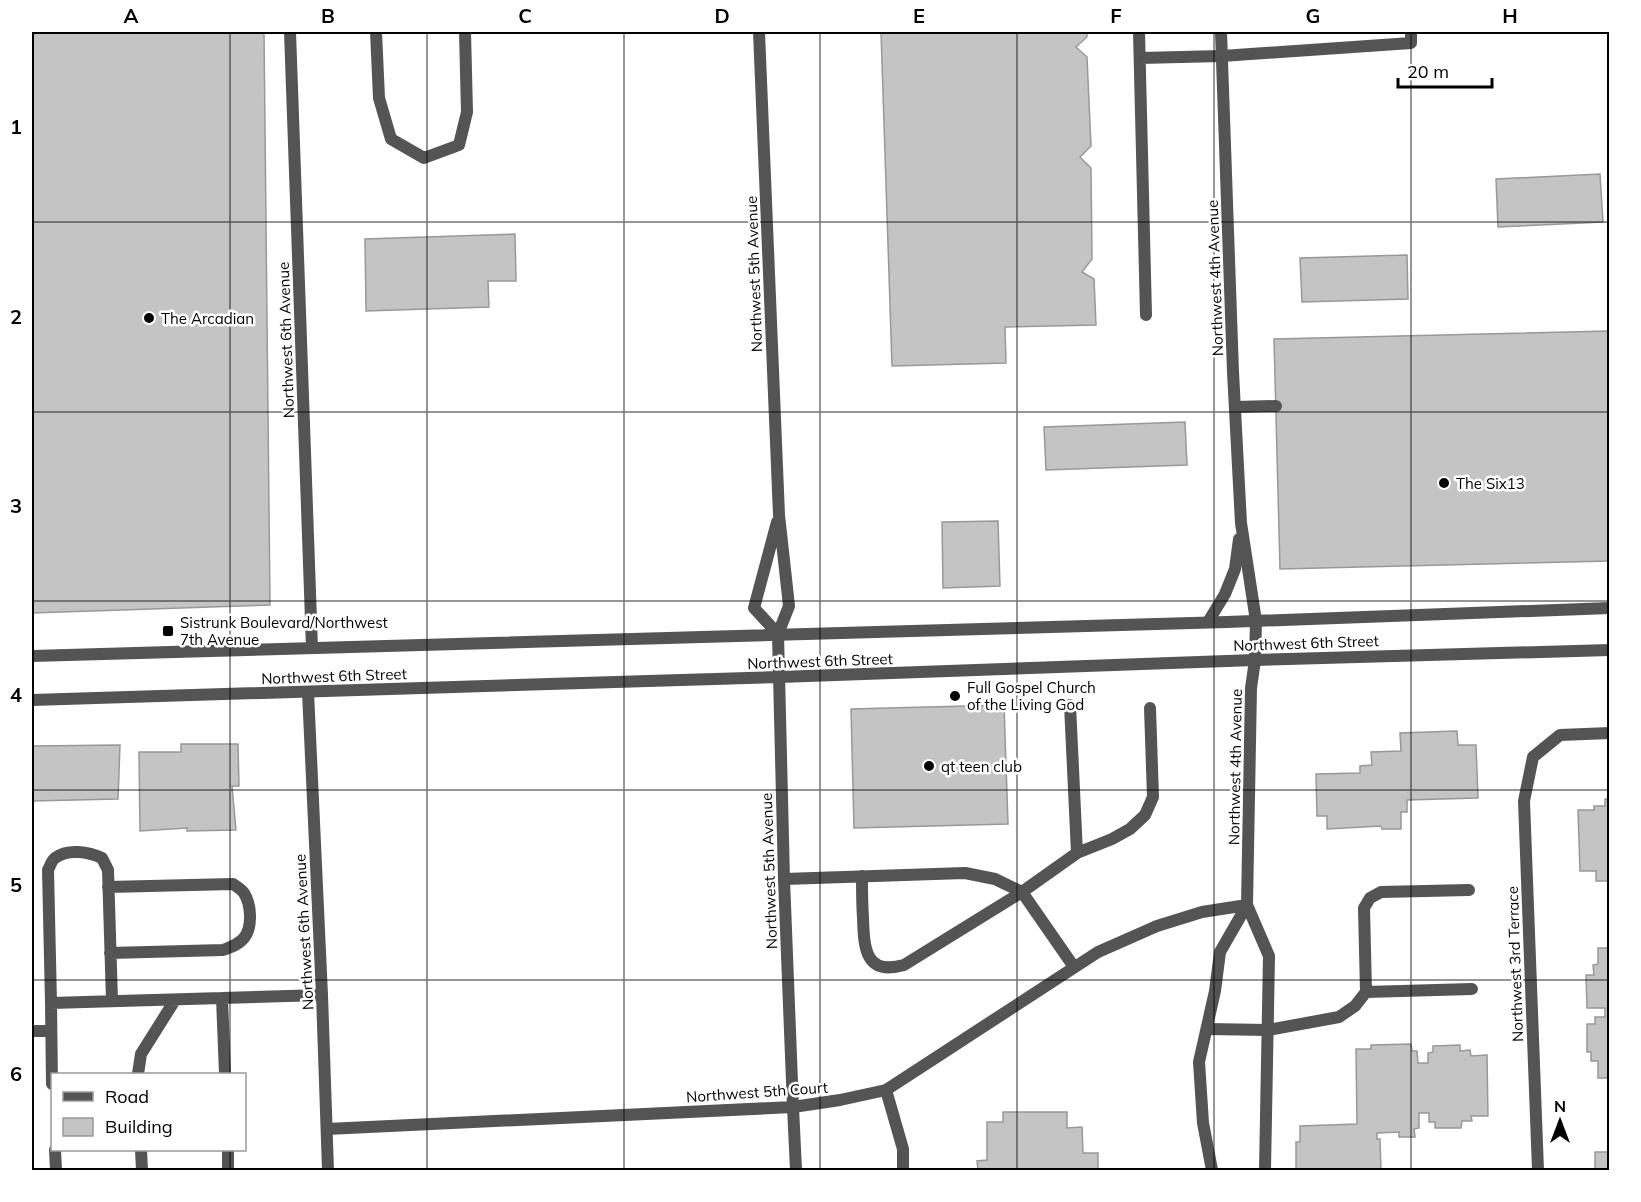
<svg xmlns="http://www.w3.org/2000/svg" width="1641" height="1202" font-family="Mulish,sans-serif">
  <rect width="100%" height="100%" fill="#fff"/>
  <!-- building -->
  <path fill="#c4c4c4" stroke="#989898" stroke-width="1.5" d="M32,32H264L270,605L32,613Z
    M881,32H1087V37L1076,47L1087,57L1091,146L1080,157L1091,168L1092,259L1082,272L1094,279L1096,325L1005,327L1006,363L892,366Z
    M1600,174L1603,222L1498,227L1496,179Z
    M515,234L516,281H488L489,307L366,311L365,239Z
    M1407,255L1408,299L1302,302L1300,258Z
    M1610,331V561L1280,569L1274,339Z
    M1185,422L1187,465L1046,470L1044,427Z
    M998,521L1000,586L943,588L942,522Z
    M1004,705L1008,824L854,828L851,709Z
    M1457,731L1458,745H1476L1478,798L1407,800V812H1401V829H1382L1381,826L1327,829V816H1317L1316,774L1360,773V766L1372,765L1371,752L1401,751L1400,733Z
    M181,744H238L239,786H232L236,830L187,831V828L140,831L139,752H181Z
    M120,745L118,799L32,801V746Z
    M1605,799H1610V881H1596V871H1580L1578,810H1594V806H1605Z
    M1598,948H1610V1078H1598V1061H1591V1052H1587V1024H1595V1017H1605V1008H1587L1586,975H1594L1593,965L1598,964Z
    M1411,1044L1412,1051H1417L1418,1063H1428V1053L1433,1052V1046L1460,1045V1051L1470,1050L1471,1056L1487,1055L1488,1116H1471L1472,1121H1462L1461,1128H1435V1122H1429V1113H1419V1128L1414,1129L1415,1137H1399V1132L1377,1133V1139H1380L1381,1170H1296V1142H1300V1126L1357,1124L1356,1049H1371V1045Z
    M1003,1112H1067V1128L1082,1127L1083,1153H1098V1170H978L977,1161L987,1160V1122H1003Z
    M1595,1152H1610V1170H1595Z"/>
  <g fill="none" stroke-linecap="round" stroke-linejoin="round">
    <!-- service -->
    <path stroke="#545454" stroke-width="12" d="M376,32L379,98L391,139L424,158L459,145L467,112L465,32
      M1139,32L1146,315
      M1140,58L1222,56L1411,43V32
      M1235,407L1276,406
      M1077,853L1112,839L1130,829L1145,815L1153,797L1150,708
      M862,876C862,890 862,904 863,918C864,948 865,976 904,965L1022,892L1077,853L1070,705
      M784,879L965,873L995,879L1022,892L1074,967
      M108,887L233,884C236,886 241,889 244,893C251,904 253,927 244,938C238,945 231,947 223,950L110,953
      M1366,992L1364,908L1370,898L1381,892L1469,890
      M222,998L225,1074
      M112,1001L108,870L102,858C89,852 68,848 55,858C52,860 50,866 48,870L51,1003L322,995
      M51,1003L52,1084
      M1207,1029L1268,1030L1339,1017L1355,1006L1366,992L1472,989
      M32,1031H50
      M138,1074L141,1054L175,1000
      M886,1090L903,1149V1170
      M793,1107L796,1170
      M55,1150L56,1170
      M141,1150L142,1170
      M228,1150V1170"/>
    <!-- minor -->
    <path stroke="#545454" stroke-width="12" d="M290,32L312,648
      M759,32L779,515L789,606L778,634L784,879L793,1107
      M1221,32L1233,372L1241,523L1256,621L1255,660L1251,688L1247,905L1269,956L1265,1170
      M777,522L754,608L778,634
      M1208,622L1225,594L1235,569L1239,539
      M308,692L322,995L328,1170
      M327,1129L793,1107L840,1100L886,1090L1098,952L1157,926L1202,912L1247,905
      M1212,1170L1203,1123L1199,1062L1215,991L1220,952L1247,905
      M1538,1170L1524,801L1533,757L1560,735L1610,733"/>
    <!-- tertiary -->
    <path stroke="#545454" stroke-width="12" d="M32,656L1227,622L1610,608
      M32,700L780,677L1255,660L1610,650"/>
  </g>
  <!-- grid -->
  <path fill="none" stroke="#000" stroke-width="1.5" stroke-opacity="0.55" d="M230,32V1074M427,32V1170M624,32V1170M820,32V1170M1017,32V1170M1214,32V1170M1411,32V1170M32,222H1610M32,412H1610M32,601H1610M32,790H1610M32,980H1610M230,1150V1170"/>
  <!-- markers -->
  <g fill="#000" stroke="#fff" stroke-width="2">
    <circle cx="149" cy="318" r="6"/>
    <circle cx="1444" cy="483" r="6"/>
    <rect x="162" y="625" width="12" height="12" rx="3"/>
    <circle cx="955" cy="696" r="6"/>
    <circle cx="929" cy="766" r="6"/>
  </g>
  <g text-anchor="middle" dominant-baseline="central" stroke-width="5" stroke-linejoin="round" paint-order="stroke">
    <!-- street labels -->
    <g font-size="15" fill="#000" stroke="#fff">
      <text transform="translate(754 274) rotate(-92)">Northwest 5th Avenue</text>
      <text transform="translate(1215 278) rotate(-92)">Northwest 4th Avenue</text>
      <text transform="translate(286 340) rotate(-92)">Northwest 6th Avenue</text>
      <text transform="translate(1306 643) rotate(-2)">Northwest 6th Street</text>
      <text transform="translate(820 661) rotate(-2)">Northwest 6th Street</text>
      <text transform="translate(334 676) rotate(-2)">Northwest 6th Street</text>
      <text transform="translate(1235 767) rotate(-89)">Northwest 4th Avenue</text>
      <text transform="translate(769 871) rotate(-92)">Northwest 5th Avenue</text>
      <text transform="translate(304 932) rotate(-93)">Northwest 6th Avenue</text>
      <text transform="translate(1515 964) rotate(-92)">Northwest 3rd Terrace</text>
      <text transform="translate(757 1092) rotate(-4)">Northwest 5th Court</text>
    </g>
    <!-- poi labels -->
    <g font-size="15" fill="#000" stroke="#fff" text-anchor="start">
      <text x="161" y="318">The Arcadian</text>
      <text x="1456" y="483">The Six13</text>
      <text x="180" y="622">Sistrunk Boulevard/Northwest<tspan x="180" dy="17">7th Avenue</tspan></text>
      <text x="967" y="687">Full Gospel Church<tspan x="967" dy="17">of the Living God</tspan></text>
      <text x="941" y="766">qt teen club</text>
    </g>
  </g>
  <!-- border -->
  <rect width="1641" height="1202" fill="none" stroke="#ffffff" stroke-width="66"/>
  <!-- legend -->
  <rect x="51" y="1073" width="195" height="78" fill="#ffffff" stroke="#999999" stroke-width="1.5"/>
  <rect x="63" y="1092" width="30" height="9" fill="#545454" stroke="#999999" stroke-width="1.5"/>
  <text x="105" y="1103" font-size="18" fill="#000000">Road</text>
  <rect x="63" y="1118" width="30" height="18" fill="#c4c4c4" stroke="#999999" stroke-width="1.5"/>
  <text x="105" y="1133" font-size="18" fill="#000000">Building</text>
  <!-- north arrow -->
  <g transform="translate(1560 1121)" stroke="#ffffff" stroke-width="4.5" paint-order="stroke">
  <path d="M0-4.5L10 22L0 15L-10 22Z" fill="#000000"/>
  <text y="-9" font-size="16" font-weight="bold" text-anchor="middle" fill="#000000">N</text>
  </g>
  <!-- scale -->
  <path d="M1398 78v9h94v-9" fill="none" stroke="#000000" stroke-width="3"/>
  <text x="1407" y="78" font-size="18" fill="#000000" stroke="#ffffff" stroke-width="4.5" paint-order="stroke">20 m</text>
  <rect x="33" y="33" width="1575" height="1136" fill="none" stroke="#000" stroke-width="2"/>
  <g font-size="20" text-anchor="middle" font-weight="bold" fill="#000">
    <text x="131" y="23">A</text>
    <text x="328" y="23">B</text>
    <text x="525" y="23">C</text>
    <text x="722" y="23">D</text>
    <text x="919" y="23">E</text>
    <text x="1116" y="23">F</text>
    <text x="1313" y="23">G</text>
    <text x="1510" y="23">H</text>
    <text x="16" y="134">1</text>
    <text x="16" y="324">2</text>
    <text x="16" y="513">3</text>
    <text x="16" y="702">4</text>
    <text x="16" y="892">5</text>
    <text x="16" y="1081">6</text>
  </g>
</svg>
